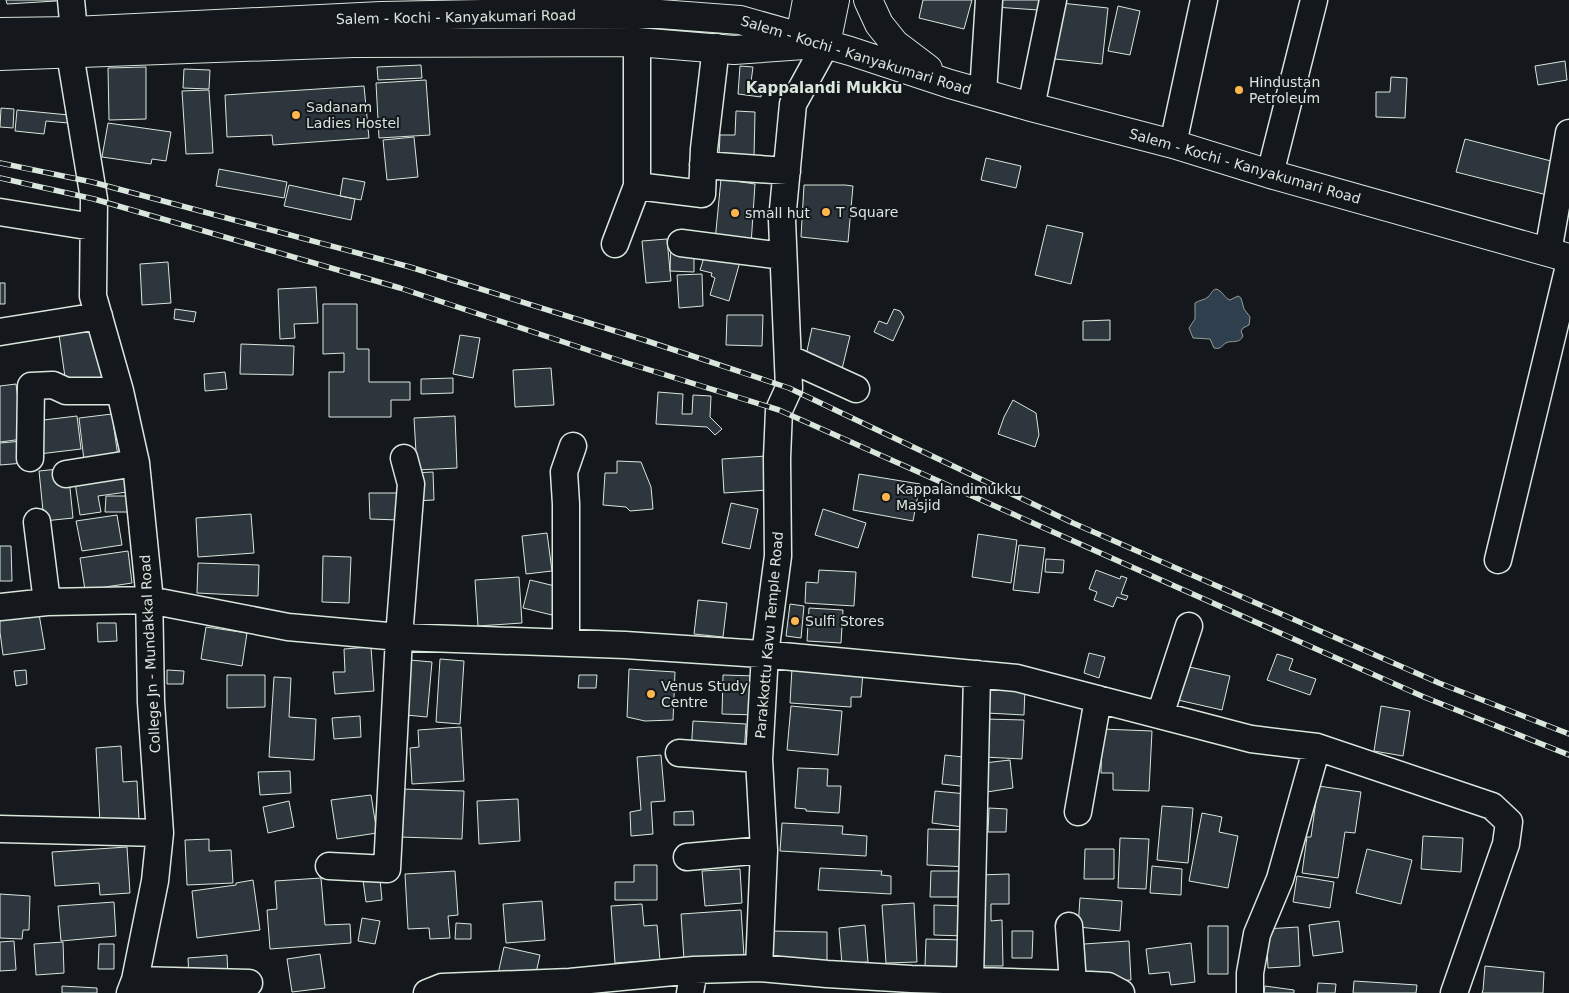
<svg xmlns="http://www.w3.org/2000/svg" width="1569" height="993" font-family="'DejaVu Sans',sans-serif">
  <rect width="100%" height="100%" fill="#14181c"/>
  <!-- water -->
  <path fill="#2f3f4d" stroke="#939e99" d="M1216,289C1223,291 1224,298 1230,300L1238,296L1241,298L1244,309L1250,317L1249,325L1243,328L1241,331L1243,336C1240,343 1234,341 1228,342C1222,344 1222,350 1214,348L1210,339L1193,338L1189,328L1195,319V303C1199,300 1205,300 1208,297C1212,293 1211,291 1216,289Z"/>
  <!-- building -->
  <path fill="#2c363c" stroke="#d8e6dc" d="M6,0H56V1L7,4Z
    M923,0H972L964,29L919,18Z
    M995,0H1040L1038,10L995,7Z
    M1061,3L1108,8L1102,64L1055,59Z
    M1118,6L1140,11L1130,55L1108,51Z
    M1565,61L1567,80L1538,85L1535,66Z
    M421,65L422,78L378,80L377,67Z
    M740,66L753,67L751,82L762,84L761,97L738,94Z
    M146,67V119L109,120L108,68Z
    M184,69L210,70L209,89L183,88Z
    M1391,77L1407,78L1405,118L1376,117V92H1390Z
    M426,80L430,135L379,138L376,83Z
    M364,86L369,138L273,145L272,135L227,137L225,95Z
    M209,90L213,153L186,154L182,91Z
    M1,108L14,109L13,128L0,127Z
    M17,110L69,115L68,123L46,121L44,134L15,131Z
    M736,111L755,112L754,158L719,157L720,135H735Z
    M108,123L171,132L166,161L152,159L151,164L102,157Z
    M414,137L418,177L387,180L383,140Z
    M1465,139L1555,162L1547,195L1456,172Z
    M986,158L1021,166L1016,188L981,180Z
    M219,169L287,182L284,198L216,186Z
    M343,178L365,182L361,200L340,196Z
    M721,179L755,184L751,245L715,241Z
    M289,185L355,199L351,220L284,206Z
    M804,185H845L853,186L848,242L801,237Z
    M1047,225L1083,233L1071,284L1035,275Z
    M667,239L671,281L646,283L642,241Z
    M671,244L694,245V272L670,271Z
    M707,248L741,258L729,301L710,295L715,278L711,276L712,273L700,270Z
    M168,262L171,303L142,305L140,264Z
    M702,274L703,306L679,308L677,275Z
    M0,283H5V304H0Z
    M316,287L318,323L294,324L295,338L280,339L278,289Z
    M323,304H357V349H369V382H410V400H391V417H329V372H344V353L323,354Z
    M175,309L196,312L194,322L174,319Z
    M894,309L900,311L904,317L893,341L874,332L879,321L887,324Z
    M727,315H763L762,346L726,345Z
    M1110,320V340H1083V321Z
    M95,323L103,378L66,384L58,328Z
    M812,328L850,336L842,369L805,360Z
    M460,335L480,338L473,378L453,374Z
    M241,344L294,346L293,375L240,374Z
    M551,368L554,405L515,407L513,370Z
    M225,372L227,389L205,391L204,374Z
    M453,378V393L421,394V379Z
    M16,384L23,439L0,442V386Z
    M658,392L683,394L682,414H692L693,395L711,396L710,417L722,429L715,435L707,427L656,424Z
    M1013,400L1036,413L1039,435L1035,447L998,434L1004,417Z
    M112,414L119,464L85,469L79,418Z
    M77,416L81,449L39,454L35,421Z
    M455,416L457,468L417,470L414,418Z
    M23,441L24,463L0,465V443Z
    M766,456L768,490L724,493L722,459Z
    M617,461L641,462L651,487L653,509L630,511L626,507L603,505L605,473H617Z
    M68,468L73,518L44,521L39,471Z
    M124,470L127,492L98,496L101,512L80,515L74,476Z
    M433,472L434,500L414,501L413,473Z
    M859,474L920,484L913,521L853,510Z
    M369,493H399V520L370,519Z
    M106,496H138V512H105Z
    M731,503L758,509L750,549L722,543Z
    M823,509L866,523L858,548L815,535Z
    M251,514L254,553L198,557L196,518Z
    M117,515L122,545L82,551L76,521Z
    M547,533L552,571L526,574L522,536Z
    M978,534L1017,540L1011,583L972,577Z
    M1019,545L1045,548L1039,593L1013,590Z
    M0,546H11L12,581H0Z
    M128,551L132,583L85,590L80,558Z
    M323,556L351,557L349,603L322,602Z
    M1046,559L1064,560L1063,573L1045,572Z
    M198,563L259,565L258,596L197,593Z
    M819,570L856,572L854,606L805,603L806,582L818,583Z
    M1096,570L1120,579L1121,576L1127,578L1121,594L1128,596L1126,600L1117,597L1113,607L1094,600L1097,592L1089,589Z
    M519,577L522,623L478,626L475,580Z
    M530,580L559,587L552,615L523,608Z
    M698,600L727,603L723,637L694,634Z
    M790,604L804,606L801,638L786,636Z
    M809,608L843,610L841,643L807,641Z
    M39,614L45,649L3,655L0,632V620Z
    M97,623H116L117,641L98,642Z
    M206,627L247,633L242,666L201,659Z
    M371,647L374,691L335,694L333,672H345L344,649Z
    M1089,653L1105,657L1099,678L1084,673Z
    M1277,654L1293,659L1289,670L1316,679L1310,695L1267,680Z
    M399,659L432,662L427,717L395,714Z
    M440,659L464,661L460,724L436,722Z
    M1185,666L1230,676L1222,710L1178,700Z
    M792,668L863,672L861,697H851V707L790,703Z
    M629,669L675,672L673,720L645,721L627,717Z
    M26,670L27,684L16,686L14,671Z
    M167,670L184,671L183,684H167Z
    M227,675H265V707L227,708Z
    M579,675H597L596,688H578Z
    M723,675L757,676L756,715L722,714Z
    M274,677L291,678L289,717L316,719L314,760L269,757Z
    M988,685L1025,687L1024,715L987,713Z
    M791,706L842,711L838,755L787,750Z
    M1381,706L1410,711L1403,756L1374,751Z
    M360,716L361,737L334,739L332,718Z
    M985,719L1024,720L1022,759L984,757Z
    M693,721L746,724L744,755L691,752Z
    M461,727L464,781L412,784L410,748L419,747L418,730Z
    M1102,729L1152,731L1149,791L1113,790V773H1101Z
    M121,746L123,782L137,781L139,820L100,823L96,748Z
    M661,755L665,801L651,802L653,834L631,836L630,812L641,810L637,757Z
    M945,755L972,758L969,787L942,784Z
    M1010,760L1013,788L987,792L984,763Z
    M798,768L828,769L827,786H841L839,813L806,811V809L795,808Z
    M290,771L291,793L260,795L258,772Z
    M1318,786L1361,792L1355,833L1345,832L1338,878L1302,873L1307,837H1311Z
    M401,789L464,791L462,839L399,837Z
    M935,791L967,794L963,827L932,823Z
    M371,795L377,833L337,839L331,800Z
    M518,799L520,841L479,844L477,801Z
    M289,801L294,827L268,833L263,807Z
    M1162,806L1193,808L1188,863L1157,860Z
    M989,808L1007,809L1006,832H988Z
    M693,811L694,825H674V812Z
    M1202,813L1222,817L1219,832L1238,836L1228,888L1189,881Z
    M782,823L843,826L842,834L867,836L866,856L780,851Z
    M928,829L970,830L968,867L927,865Z
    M1423,836L1463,838L1461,872L1421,869Z
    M1120,838L1149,839L1146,889L1118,888Z
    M209,839V851L231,850L233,883L187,885L185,840Z
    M127,847L130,893L100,895L99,883L55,886L52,852Z
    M1085,849H1114V879H1084Z
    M1367,849L1412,860L1401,904L1356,893Z
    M634,865H657V900H615V882H634Z
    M1152,866L1182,869L1181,895L1150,893Z
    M820,868L882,871L881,875L891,876V894L818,890Z
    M740,869L742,903L705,906L702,871Z
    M455,871L458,915L448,916L450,938L430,939L429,928L408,929L405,874Z
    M931,871H962L961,897H930Z
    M1009,874V904H991V921L1002,920L1003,966H979L977,875Z
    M1297,876L1334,882L1330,908L1293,902Z
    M321,878L325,925L350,924L351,943L270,949L267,910L277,909L275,881Z
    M380,879L382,900L366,902L363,880Z
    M253,880L260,930L197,938L192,891L236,885V883Z
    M0,894L30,896L29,930H23L22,939L0,938Z
    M1080,898L1122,901L1120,931L1078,927Z
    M542,901L545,940L506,943L503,904Z
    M114,902L116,936L61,941L58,906Z
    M914,903L917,962L886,963L882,905Z
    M642,904L644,926L657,925L660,960L615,963L611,906Z
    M934,905L965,906V936L934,935Z
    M741,910L744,956L684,960L681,914Z
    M362,918L380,921L375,944L358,941Z
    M1339,921L1343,952L1313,956L1309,925Z
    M456,923L471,924V939H455Z
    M865,925L868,962L842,964L839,928Z
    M1208,926H1228V974H1208Z
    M1298,927L1300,966L1268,968L1266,929Z
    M770,931L827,932V963L769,962Z
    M1012,931H1033L1032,958H1012Z
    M926,939L964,940L963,967L925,966Z
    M14,941L16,970L0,971V942Z
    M1129,941L1131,980L1086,982L1084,944Z
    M63,942L64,973L36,975L34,944Z
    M1191,943L1195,982L1171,985L1169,972L1149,974L1146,949Z
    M99,944H114V969H98Z
    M504,947L540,955L534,982L498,974Z
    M320,954L325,988L292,992L287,959Z
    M227,955L228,977L189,979L188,958Z
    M1485,966L1544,972L1543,993H1482L1483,990Z
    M1354,981L1417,985L1416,993H1353Z
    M1318,983L1336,984L1335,993H1317Z
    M62,986L97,988V993H62Z
    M1265,986L1294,990V993H1264Z"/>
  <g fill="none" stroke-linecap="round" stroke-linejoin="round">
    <defs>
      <path id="minor" d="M71,0L74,31
        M637,42V186L702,194L704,149L716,47
        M70,54L94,199L93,296L120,391L136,463L149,591L151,702L160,833L155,881L135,980L130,993
        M983,93L989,0
        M1031,107L1053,0
        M1173,144L1204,0
        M703,165L787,171
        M1270,174L1314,0
        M0,212L93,227
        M681,243L783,256
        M615,244L637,186
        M1548,252L1569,133
        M0,332L99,316
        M788,358L856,389
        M30,458L31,386L53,385L66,391H120
        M66,474L136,463
        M37,522L47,602
        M1498,560L1569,266
        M0,607L47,602L149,600L288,627L399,637L625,645L761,654L1017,678L1251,739L1317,747L1492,806L1509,822L1506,844L1454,993
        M566,643V504L564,472L573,446
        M1160,715L1189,626
        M679,753L759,759
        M1078,812L1098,699
        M0,829L160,833
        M687,857L764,850
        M329,866L387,869L399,637L411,484L404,458
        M1069,926L1073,984
        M759,968L827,974L911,979L1073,984L1108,986L1121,993
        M135,980L249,983
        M970,980L977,674
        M427,993L442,987L570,982L694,970
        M690,993L694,970L759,968L764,850L759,759L765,654L778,556L777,458L779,410L789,388L782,220L793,104L826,44
        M1250,993V973L1257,934L1280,879L1317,747"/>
      <path id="major" d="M868,0L879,24L895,44L928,69
        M0,32L74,31L381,16L482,14H660L740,20L850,51L950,84L1031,107L1173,144L1270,174L1569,258
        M800,37L807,0
        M826,44L835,0
        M0,56L354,43L637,42L734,50L804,45"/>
    </defs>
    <!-- minor casing -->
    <use href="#minor" stroke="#d8e6dc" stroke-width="29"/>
    <!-- major casing -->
    <use href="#major" stroke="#d8e6dc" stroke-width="30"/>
    <!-- minor -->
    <use href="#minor" stroke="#14181c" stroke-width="26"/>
    <!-- major -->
    <use href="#major" stroke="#14181c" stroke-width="28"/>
    <defs>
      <path id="rail" d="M0,163L92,182L410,267L644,340L789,388L1073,523L1439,683L1569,734
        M0,178L94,199L400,288L627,363L779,410L1424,697L1569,755"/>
    </defs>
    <!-- rail casing -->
    <use href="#rail" stroke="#d8e6dc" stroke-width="5.5"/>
    <!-- rail -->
    <use href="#rail" stroke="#14181c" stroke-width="4" stroke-dasharray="11" stroke-linecap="butt"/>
  </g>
  <!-- markers -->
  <g fill="#ffb74d" stroke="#14181c" stroke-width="2">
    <circle cx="1239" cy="90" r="5"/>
    <circle cx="296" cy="115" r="5"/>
    <circle cx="826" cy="212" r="5"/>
    <circle cx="735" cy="213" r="5"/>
    <circle cx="886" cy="497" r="5"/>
    <circle cx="795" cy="621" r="5"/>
    <circle cx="651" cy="694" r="5"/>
  </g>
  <g text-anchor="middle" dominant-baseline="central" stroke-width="4" stroke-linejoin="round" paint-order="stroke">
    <!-- street labels -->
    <g font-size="14" fill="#d8e6dc" stroke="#14181c">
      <text transform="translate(456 17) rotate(-1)">Salem - Kochi - Kanyakumari Road</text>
      <text transform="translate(856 55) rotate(17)">Salem - Kochi - Kanyakumari Road</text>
      <text transform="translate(1245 166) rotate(16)">Salem - Kochi - Kanyakumari Road</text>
      <text transform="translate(769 635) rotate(-85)">Parakkottu Kavu Temple Road</text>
      <text transform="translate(150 654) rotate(-93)">College Jn - Mundakkal Road</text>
    </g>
    <!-- poi labels -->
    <g font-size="14" fill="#d8e6dc" stroke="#14181c" text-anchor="start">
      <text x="1249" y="82">Hindustan<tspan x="1249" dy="16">Petroleum</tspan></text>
      <text x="306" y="107">Sadanam<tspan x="306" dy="16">Ladies Hostel</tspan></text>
      <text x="836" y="212">T Square</text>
      <text x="745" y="213">small hut</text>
      <text x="896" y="489">Kappalandimukku<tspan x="896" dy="16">Masjid</tspan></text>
      <text x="805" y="621">Sulfi Stores</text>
      <text x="661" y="686">Venus Study<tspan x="661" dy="16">Centre</tspan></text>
    </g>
    <!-- neighbourhood labels -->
    <g font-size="15" font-weight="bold" fill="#d8e6dc" stroke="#14181c">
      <text x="824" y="88">Kappalandi Mukku</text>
    </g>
  </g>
</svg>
